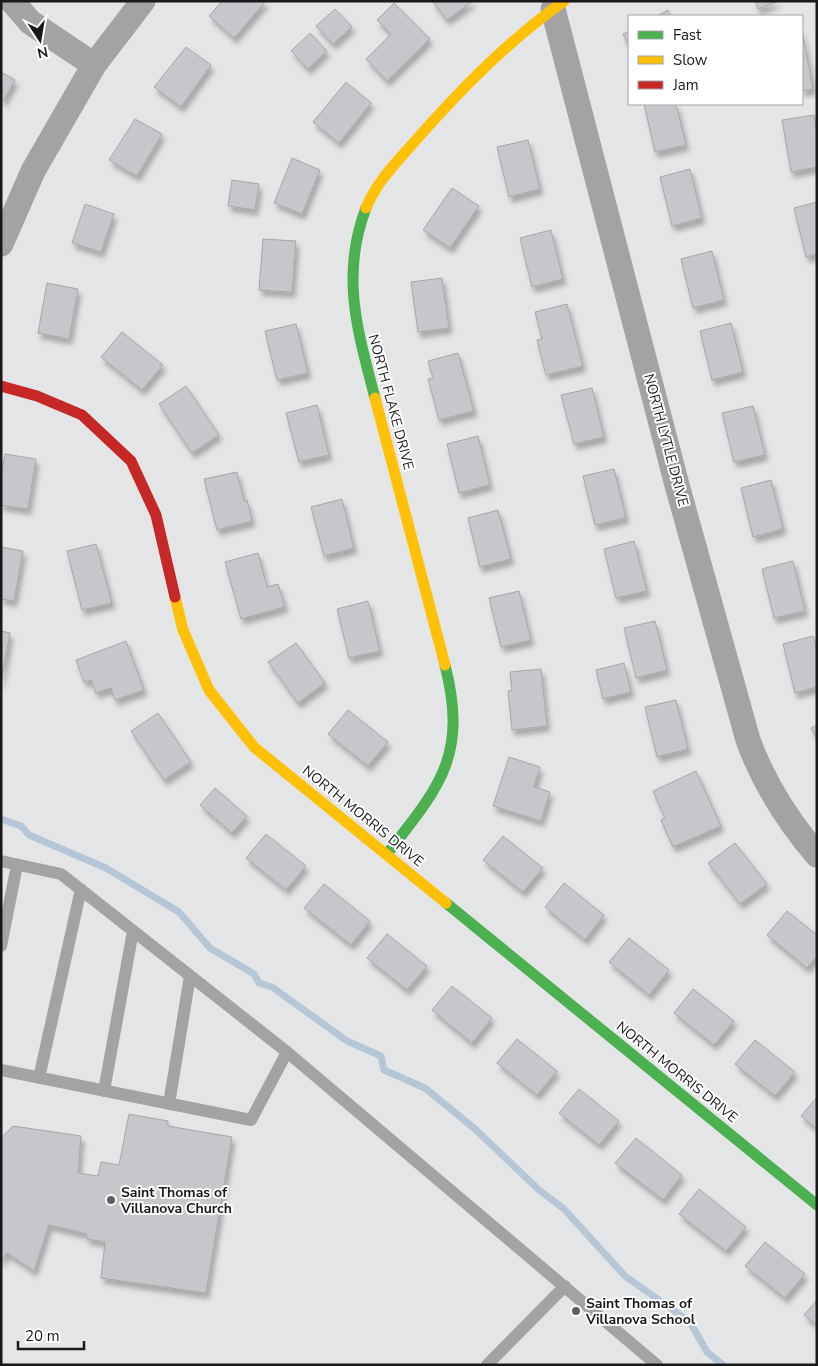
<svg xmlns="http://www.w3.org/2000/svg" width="818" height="1366" font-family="'Nunito Sans',sans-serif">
  <defs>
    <filter id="shadow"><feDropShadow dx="3" dy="5.5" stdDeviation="2.5" flood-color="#0004"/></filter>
  </defs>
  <rect width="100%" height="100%" fill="#e4e5e6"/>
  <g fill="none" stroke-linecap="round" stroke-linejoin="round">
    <!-- stream -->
    <path stroke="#b5c6d7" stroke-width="7" d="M1,819L21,826L29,835L106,868L179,912L210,948L254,974L259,983L272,987L347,1041L381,1056L384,1070L425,1088L475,1129L539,1190L564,1209L625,1276L690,1322L707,1352L723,1365"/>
  </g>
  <!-- building -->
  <path fill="#c8c6cb" stroke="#a6a7a7" filter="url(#shadow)" d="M222,1H266L234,38L209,16Z
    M432,1H473L447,20Z
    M755,1H779L758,9Z
    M394,3L430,39L387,81L366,59L391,34L377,20Z
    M335,9L352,27L333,44L316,26Z
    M668,10L671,16H657Z
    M802,29L813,89L802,91Z
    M629,31V46L623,34Z
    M310,33L327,51L308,69L291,51Z
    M186,47L211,65L181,107L154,87Z
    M1,72L15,80L4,100H1Z
    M346,82L371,103L339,143L313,122Z
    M644,104H676L686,145L655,152Z
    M814,115L817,133V167L791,172L782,120Z
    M135,119L162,134L137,176L109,160Z
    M528,140L540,189L509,197L497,147Z
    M292,158L320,170L302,214L274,203Z
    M690,169L702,218L672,226L660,177Z
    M232,180L259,184L255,210L228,206Z
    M452,188L479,206L450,248L423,230Z
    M817,202V254L806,257L794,208Z
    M85,204L114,214L101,252L72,243Z
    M551,230L563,279L532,287L520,238Z
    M263,239L296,241L292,292L259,290Z
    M712,251L724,300L693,308L681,259Z
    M442,278L449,328L418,332L411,282Z
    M47,283L78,289L69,339L38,333Z
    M567,304L583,366L546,375L537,340L542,339L535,312Z
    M731,323L743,372L712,380L700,331Z
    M296,324L308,373L277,380L265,331Z
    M122,332L163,365L142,390L101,357Z
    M458,353L474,411L439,420L428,379L433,378L428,361Z
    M186,386L219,435L192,453L159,404Z
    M592,388L604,437L574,444L561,395Z
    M317,405L329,455L299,462L286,413Z
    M753,406L765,455L734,462L722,413Z
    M478,436L490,485L459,493L447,444Z
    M5,454L36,459L28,509L1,505V477Z
    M614,469L626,518L595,525L583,476Z
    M237,472L244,501L247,500L252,521L217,530L204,479Z
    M771,480L783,529L753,537L741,488Z
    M342,499L354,548L324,556L311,507Z
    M498,510L511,559L480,567L468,518Z
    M634,541L647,591L616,598L604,549Z
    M96,544L112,603L82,610L67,551Z
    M1,547L23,551L14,601L1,599Z
    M258,553L267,587L278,584L285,607L241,619L225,562Z
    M793,561L805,611L774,618L762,569Z
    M519,591L531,640L501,647L489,598Z
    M368,601L380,651L349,658L337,609Z
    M655,621L667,670L636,678L624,628Z
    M1,631L10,633L1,683Z
    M813,636L817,650V687L795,693L783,644Z
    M126,641L144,690L115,700L111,688L96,693L91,680L84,682L76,660Z
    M296,643L325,683L298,703L268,662Z
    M624,663L631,692L603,699L596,670Z
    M541,669L547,726L512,730L508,691L512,690L510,672Z
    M676,700L688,749L657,757L645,707Z
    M348,710L388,742L368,766L328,734Z
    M158,713L191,762L164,780L131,731Z
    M817,725V739L811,728Z
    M509,757L540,767L534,787L550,792L541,821L493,806Z
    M696,771L721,826L673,847L661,820L665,818L653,791Z
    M215,788L247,816L232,833L200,805Z
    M266,834L306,866L286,890L246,858Z
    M503,836L543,868L523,892L483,860Z
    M735,843L767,884L740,904L708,863Z
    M564,883L604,915L585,940L545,907Z
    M324,884L370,921L351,945L304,908Z
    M787,911L817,935V956L807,968L767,935Z
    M387,934L427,966L407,990L367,958Z
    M629,938L669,970L649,995L609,962Z
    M452,986L492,1018L472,1043L432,1010Z
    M693,989L734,1021L714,1045L674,1013Z
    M517,1039L557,1071L537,1095L497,1063Z
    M755,1040L795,1072L775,1096L735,1064Z
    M579,1089L619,1121L599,1145L559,1113Z
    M817,1097V1129L801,1116Z
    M129,1114L168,1121V1126L232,1137L206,1293L101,1278L105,1242L87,1239V1234L49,1225L34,1271L7,1253L1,1262V1138L13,1126L81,1136L78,1173L98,1176L101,1162L119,1165Z
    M636,1138L682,1175L663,1200L615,1163Z
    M699,1189L746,1227L726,1251L679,1214Z
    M765,1242L805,1274L785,1298L745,1266Z
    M817,1300V1325L804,1315Z"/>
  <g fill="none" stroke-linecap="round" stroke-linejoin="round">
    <!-- lane -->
    <path stroke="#a3a3a3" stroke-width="12" d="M1,861L61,874L287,1052L657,1365
      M1,946L17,865
      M1,1070L251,1120L287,1052
      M39,1078L81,889
      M104,1091L133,931
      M169,1104L190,976
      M487,1365L565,1286"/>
    <!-- street -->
    <path stroke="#a3a3a3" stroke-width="25" d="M12,1L30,22L94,65
      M553,9L677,485L748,740C764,784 787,820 817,855
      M1,244L33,171L94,65L143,1"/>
    <!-- fast -->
    <path stroke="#4caf50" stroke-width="11" d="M366,208C340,276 358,332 375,398
      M387,854C440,786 468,756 445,665
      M446,903L817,1205"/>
    <!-- slow -->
    <path stroke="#ffc107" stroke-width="11" d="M366,208C377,181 397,162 416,140C461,89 508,41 564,1
      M375,398L445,665
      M175,597L183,630L209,690L254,747L446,903"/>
    <!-- jam -->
    <path stroke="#c62828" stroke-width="11" d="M1,386L37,396L82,415L131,461L156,515L175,597"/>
  </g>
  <!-- markers -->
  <g fill="#606061" stroke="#fff" stroke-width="2">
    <circle cx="111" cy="1200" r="5"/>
    <circle cx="576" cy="1311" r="5"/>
  </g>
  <g text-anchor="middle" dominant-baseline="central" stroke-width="4" stroke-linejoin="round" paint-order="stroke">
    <!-- street labels -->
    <g font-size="14" fill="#19191a" stroke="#fff">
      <text transform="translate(391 402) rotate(75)">NORTH FLAKE DRIVE</text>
      <text transform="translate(666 440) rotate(75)">NORTH LYTLE DRIVE</text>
      <text transform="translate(363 816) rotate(39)">NORTH MORRIS DRIVE</text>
      <text transform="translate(677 1072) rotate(39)">NORTH MORRIS DRIVE</text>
    </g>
    <!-- poi labels -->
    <g font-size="14" font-weight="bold" fill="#19191a" stroke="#fff" text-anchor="start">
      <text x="121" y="1192">Saint Thomas of<tspan x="121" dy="16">Villanova Church</tspan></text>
      <text x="586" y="1303">Saint Thomas of<tspan x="586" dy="16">Villanova School</tspan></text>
    </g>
  </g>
  <!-- border -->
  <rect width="818" height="1366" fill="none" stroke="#19191a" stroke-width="5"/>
  <!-- legend -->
  <rect x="628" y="15" width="175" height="90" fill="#ffffff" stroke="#a3a3a3"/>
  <rect x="638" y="31" width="25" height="8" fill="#4caf50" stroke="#a3a3a3"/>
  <text x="673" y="40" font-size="15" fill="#19191a">Fast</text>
  <rect x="638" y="56" width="25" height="8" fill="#ffc107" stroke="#a3a3a3"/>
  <text x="673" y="65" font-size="15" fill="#19191a">Slow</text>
  <rect x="638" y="81" width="25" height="8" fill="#c62828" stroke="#a3a3a3"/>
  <text x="673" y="90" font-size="15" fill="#19191a">Jam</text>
  <!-- north arrow -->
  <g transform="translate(40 40) rotate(168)" stroke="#ffffff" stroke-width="4" paint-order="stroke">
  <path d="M0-4L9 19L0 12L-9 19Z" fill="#19191a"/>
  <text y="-8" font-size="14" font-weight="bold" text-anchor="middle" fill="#19191a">N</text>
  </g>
  <!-- scale -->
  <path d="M18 1341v8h66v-8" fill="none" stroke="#19191a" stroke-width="2.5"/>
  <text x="25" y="1341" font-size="15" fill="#19191a" stroke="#ffffff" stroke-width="4" paint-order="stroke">20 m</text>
</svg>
